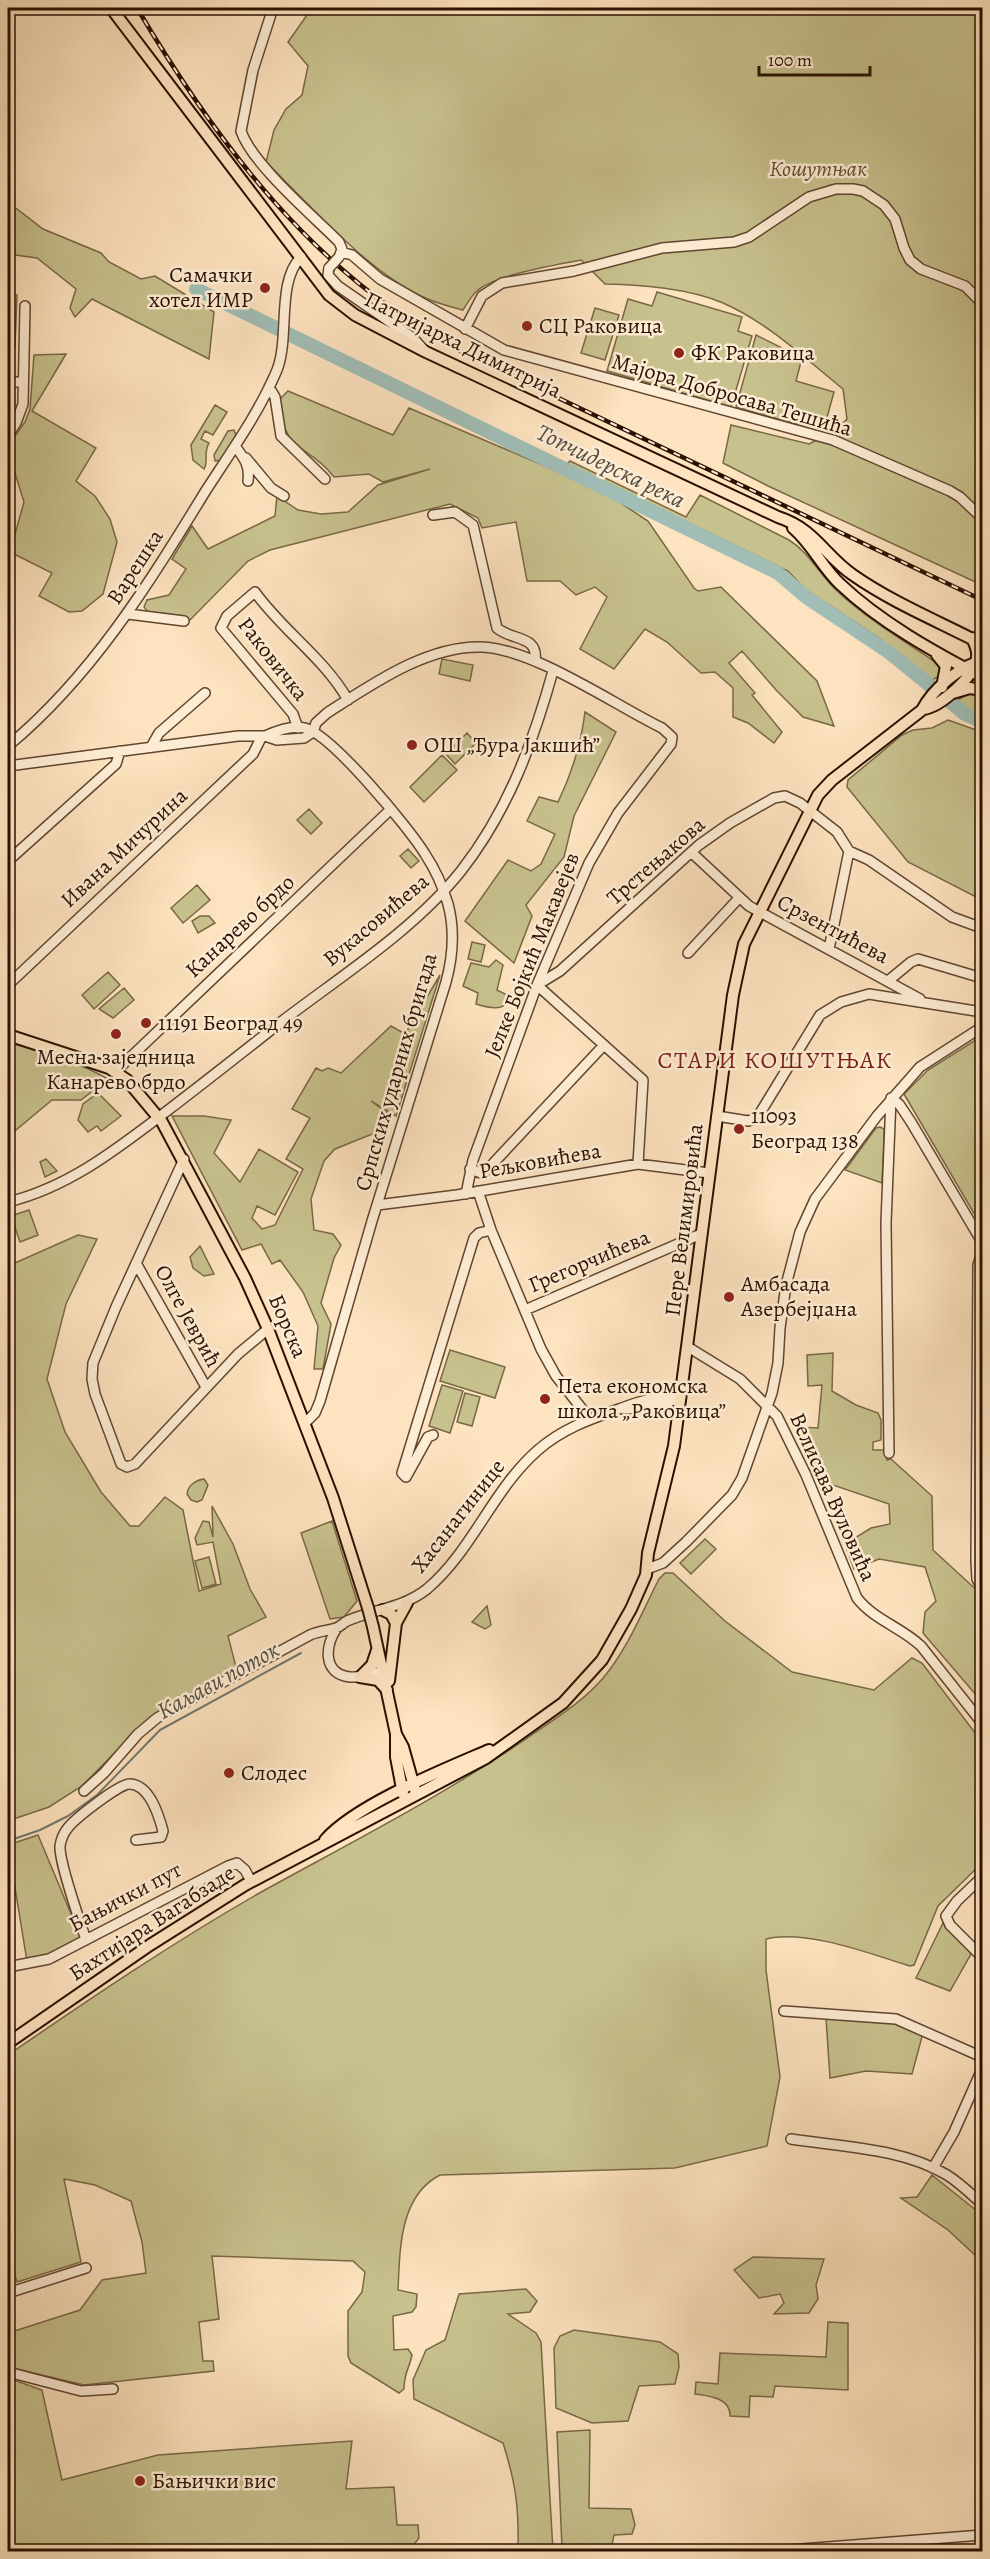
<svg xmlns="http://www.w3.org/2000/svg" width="990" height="2559" font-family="Alegreya,serif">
  <rect width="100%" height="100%" fill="#fde3bf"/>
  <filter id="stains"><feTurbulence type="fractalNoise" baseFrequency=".00333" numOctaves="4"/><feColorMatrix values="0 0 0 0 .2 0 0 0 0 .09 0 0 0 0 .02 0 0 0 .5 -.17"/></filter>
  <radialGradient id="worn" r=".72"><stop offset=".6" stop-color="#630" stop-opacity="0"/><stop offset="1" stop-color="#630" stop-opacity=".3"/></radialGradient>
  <!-- green -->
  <path fill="#c7c18d" stroke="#796846" stroke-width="1.5" d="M312,8H982V585L768,486L723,463L731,425L809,444L835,431L847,419L843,389C806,359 767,322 723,303C688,288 642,285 605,284L581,260C557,265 493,275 477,291C471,296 467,304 463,310C452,307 439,304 428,299C370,275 311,206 266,162L274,130L286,109L302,95L308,66L288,42Z
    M8,202L43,229L101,253L109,262L141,279L155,276L214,312L209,359L92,299L75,317L70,308L76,289L37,258L8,254Z
    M657,292L742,317L738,331L752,336L731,407L607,371L628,299L652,306Z
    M8,294L17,295L15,347H8Z
    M595,308L619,315L605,360L581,353Z
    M756,335L802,358L796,381L834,392L823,432L736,407Z
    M66,354L32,411L96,448L76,481L95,496L110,519L117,542L103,594L82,611L69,612L39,596L52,573L10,552L24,502L15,473L8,469V446L25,422L30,409L34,355Z
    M288,391L393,435L409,408L601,490L648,521L694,588L698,591L721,587L817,681L834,726L803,717L777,691L742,651L729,663L755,693L752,695L782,732L774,743L748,723L733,717V688L715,672L701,673L667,642L645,629L614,669L580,649L607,597L595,587L576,595L560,581H527L516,522L482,528L478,518L450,504L270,550L248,561L190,620L148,612L144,607L147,600L169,595L186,569L172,559L192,526L208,549L275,516L277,496L298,510L321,514L348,512L378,485L430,469L383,482L369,474L334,477C307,442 284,456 279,400Z
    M215,405L227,412L213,435L205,431L201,439L209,443C203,453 209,461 204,469L193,460L191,445Z
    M234,430L236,435L222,460L215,461L214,455L228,431Z
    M570,461L686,517L700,495L789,540C809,552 819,574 836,590C866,618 902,640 937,663L940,669L938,677L932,680L879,638L806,590L788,571L567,464Z
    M442,659L473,665L470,681L439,674Z
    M969,693L982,695V718L956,701Z
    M585,712L616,732L574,816L564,857L526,905L532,916L514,963L465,921L508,860L531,871L541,864L555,834L527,821L539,797L558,802C572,773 581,745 585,712Z
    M948,720L982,732V900L908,862L847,787L848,780L902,735L913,730L932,728Z
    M467,733L476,743L455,764L446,754Z
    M442,755L457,770L424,802L410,787Z
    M309,809L322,823L311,834L297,820Z
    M408,849L419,861L411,868L400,856Z
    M197,885L210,900L183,923L171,908Z
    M200,916H209L215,923L198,933L192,921Z
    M472,942L485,945L481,962L468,959Z
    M496,960L503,965L497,990L513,998C502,1011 492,1009 476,1004L478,993L463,986L471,963L489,967Z
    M108,972L120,985L94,1009L82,995Z
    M440,975L396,1116L371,1101L390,1115L385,1129L335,1149L324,1161L311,1199L314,1230L333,1234L341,1245L334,1258L321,1303L331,1324L323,1369H314L318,1326L303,1292L280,1260L272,1264L261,1244L242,1250L172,1116H204L231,1120L214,1153L240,1182L259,1149L298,1172L275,1215L257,1206L252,1218L262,1229L275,1225L303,1169L286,1159L310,1118L292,1109L316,1068L322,1071L328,1068L341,1073L391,1026L405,1034Z
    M124,988L134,1000L113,1018L99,1009Z
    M982,1036V1227L904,1094L928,1070Z
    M8,1042C41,1052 77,1061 108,1079L81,1100H52L16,1130L8,1121Z
    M98,1093L121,1116L101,1131L97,1126L88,1132L78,1120L83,1104Z
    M880,1127L884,1129V1137L882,1183L845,1170L876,1128Z
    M46,1159L57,1171L45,1177L40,1162Z
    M29,1210L38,1235L20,1242L11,1216Z
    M78,1235L97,1239L66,1304L47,1379L65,1432L101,1492L130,1526H139L165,1497L183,1510L199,1591L221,1584L213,1542L197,1545L195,1538L203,1521L209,1522L213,1537L212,1506L233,1544L250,1589L266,1617L228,1636L237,1671L165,1708L134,1733L82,1786L49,1807L8,1821V1266Z
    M200,1246L214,1274L204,1276L193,1268L190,1257Z
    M450,1350L505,1367L495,1398L440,1381Z
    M833,1353L832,1391L856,1405L878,1413L881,1420V1440L873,1442V1450H885L887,1460L891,1459L932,1496L933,1550L982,1595V1702L923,1633L925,1612L936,1601L925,1567L879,1559L854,1569L845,1544L871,1528L890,1524L889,1504L824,1482L798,1427L818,1428L822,1385L808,1386L807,1355Z
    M442,1385L463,1391L450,1433L429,1426Z
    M465,1393L480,1397L472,1426L457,1422Z
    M204,1479L208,1485L202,1500L197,1502L191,1500L187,1494C188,1485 196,1480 204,1479Z
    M332,1521L357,1601L344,1617L330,1619L301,1533Z
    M705,1539L716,1549L691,1574L680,1563Z
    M209,1557L216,1584L202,1588L195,1561Z
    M665,1573H673L725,1621L792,1672L874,1690L912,1658L922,1663L982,1742V1863L938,1906L914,1965L910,1966C871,1954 806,1929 766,1939V1970L780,2077L767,2146L675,2168L440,2175C399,2196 400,2250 398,2290L417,2294L416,2307L412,2312L393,2316L394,2350L408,2349L412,2355C409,2370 404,2372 404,2389L399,2393L351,2363L348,2356V2311L362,2292L365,2272L353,2261L212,2256L219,2319L199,2322L203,2361H213L214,2371L84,2385L8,2367V2333L80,2310L102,2280L146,2273L142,2242L131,2201L95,2185L64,2179L81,2262L17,2282L14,2272H8V2055C91,1998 175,1941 263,1891C352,1842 442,1796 526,1739C553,1720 582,1703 604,1677C628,1648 642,1612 659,1579Z
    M487,1606L491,1625L485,1629L472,1622Z
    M38,1835L82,1940L48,1956L27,1961L8,1845Z
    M946,1922L971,1954L950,1991L916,1978L943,1923Z
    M826,2018L899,2024L923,2033L912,2074L866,2071L830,2078Z
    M932,2175L982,2215V2256H976L948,2230L901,2198L917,2197Z
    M753,2257L824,2259L816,2285L818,2299L809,2313L774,2314L784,2303L780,2294L759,2298L734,2270Z
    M526,2289L537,2301L530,2312L508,2314L536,2333L541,2342L553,2551H518C519,2508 516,2484 503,2443L414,2399L413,2380L426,2350L445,2340L459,2294Z
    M828,2322L848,2323V2390L775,2386L773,2397L750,2396L749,2417L730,2416C731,2398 709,2396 695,2394L696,2382L718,2384L720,2353L826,2357Z
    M574,2330L660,2342L678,2354L679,2367L675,2384L639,2386L628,2421L592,2423L556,2408L554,2348L560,2336Z
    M8,2378L42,2390L62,2480L158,2455L352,2441L346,2489L394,2487L397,2525H418L419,2538L408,2552L8,2551Z
    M590,2430L589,2508L631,2509L635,2525L632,2534L614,2535L611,2550L566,2551L562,2548L557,2432Z
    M957,2546H974V2551H893Z"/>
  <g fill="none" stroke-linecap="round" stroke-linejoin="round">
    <!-- stream -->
    <path stroke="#71786d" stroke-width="2" d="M957,715L972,718
      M8,1841L40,1830L68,1816L97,1795L160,1730L301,1653"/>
    <!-- river -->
    <path stroke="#a0bdb6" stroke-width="14" d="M196,289L778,573L806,597L890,653L965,714L982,722"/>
    <defs>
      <path id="minor" d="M273,8L253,70L241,131C252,164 313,216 339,242L342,249L339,257
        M341,252L352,255L380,279L504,350L833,440L950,491L960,497L982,518
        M329,268L328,275L338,286L413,338L424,350
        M465,329L482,296L502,283L574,271L662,248L734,242L749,237L809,197L836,189H853L863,191L884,205L895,219L904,248L910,260L921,269L965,286L982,303
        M8,382H23
        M269,387L275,397L281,436L325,479
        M8,435L16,423L23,404L25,306
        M235,446C244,458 250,465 248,481
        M246,458L271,488L284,496
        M433,515L455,512L473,525L497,628C512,641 539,635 535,661
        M128,614L184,621
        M298,728L293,714L221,628L227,616L255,592C283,631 324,658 348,700
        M313,732L316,723L327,713C371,685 427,645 482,647C534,649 613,704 662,728L672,737L671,744L618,813L589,863L537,985L473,1160L466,1194
        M265,736C276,731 293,725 305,728C332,735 409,828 425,854C435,869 443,887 448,904C455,930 453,956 446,982L372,1221L320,1401L315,1413L305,1423
        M8,746C92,676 148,585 205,492C230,453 259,413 277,370C290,337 276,282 301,257
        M151,747L159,733L205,693
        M8,766L238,736H265L277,740L304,738L313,732
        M691,852L749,906L920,999
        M8,861L116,764L120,751
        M829,949L849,851
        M688,953L739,898
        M888,981L911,962L918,959L982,978
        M8,985L253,754L262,736
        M116,1071L391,809
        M891,1098L899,1104L911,1122L982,1242
        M717,1116L748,1121L757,1118L820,1015L841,1002L869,994L982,1012
        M184,1159L116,1307L93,1363L92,1379L95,1394L121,1464L127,1467L135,1464L238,1354L268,1329
        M638,1164L643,1080L537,985L560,971L699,845L730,823L774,798L785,796L800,803L837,832L849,851L869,860L952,917L982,928
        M470,1169L481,1173L486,1171L604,1045
        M478,1191L491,1230L541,1349L556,1376L590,1419
        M8,1202C69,1187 117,1149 167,1111C205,1082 243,1052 281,1022C341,976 414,930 461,871C508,811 533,743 553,671
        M377,1205L457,1195L638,1164L709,1173
        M982,1253L978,1265L976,1561L977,1579L982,1588
        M136,1263L206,1387
        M525,1310L701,1234
        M688,1347L740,1379L777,1416L806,1475L857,1598C874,1620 901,1627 921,1646L982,1723
        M623,1409L656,1407L679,1398
        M889,1453L886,1223L891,1098
        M406,1477L402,1473L474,1238L479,1233L491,1230
        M406,1477L428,1437L433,1435
        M647,1569L663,1563L686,1542L732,1495L742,1478L772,1393L778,1363L780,1328L786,1285L800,1232L815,1199L877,1116L920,1067L982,1027
        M337,1628C325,1645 322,1674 350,1677C361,1678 372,1674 383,1671
        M84,1791L104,1773L138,1734L157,1718L310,1635C319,1631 327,1631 336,1628C340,1627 343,1623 347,1621C375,1609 403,1608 427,1589C473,1550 493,1489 538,1450C562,1429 590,1419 619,1409C640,1401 659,1395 681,1397
        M982,1877L957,1901L946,1916L950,1925L982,1957
        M86,1940C80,1921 59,1863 60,1846C61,1840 63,1834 67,1829C73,1820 120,1783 130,1784C150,1785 159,1816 163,1831L161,1837L136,1840
        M8,1967L49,1959L228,1866L237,1863L245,1870L251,1881
        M784,2011L896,2019L982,2057
        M791,2139C842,2147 902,2148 947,2175C960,2183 971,2194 982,2204
        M933,2168L954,2132L982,2069
        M8,2293L86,2268
        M8,2372L81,2391L113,2389
        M763,2552L982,2535"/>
      <path id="major" d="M111,8L329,295L355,315L426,352L778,517C815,529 824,555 853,575C893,603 940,622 982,644
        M793,528C812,544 822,567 840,584C880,622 934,652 982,677
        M937,655L946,666L942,687
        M953,693L970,688L982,690
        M923,709C941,707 976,675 977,657C978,650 975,644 972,638
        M8,1035L109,1068L127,1080L162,1122L245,1278L268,1329L333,1498L368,1608
        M383,1610L391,1614L396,1623
        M373,1627L396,1734V1757L403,1794
        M360,1677L372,1665L377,1650
        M360,1677L378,1680L387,1690
        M389,1681L396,1623L407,1603
        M396,1734L403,1747L415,1790
        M325,1840C355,1805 445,1769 489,1750
        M8,2043L150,1945L245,1885L486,1758L563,1703L602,1660L631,1609L646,1575L648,1553L674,1446L733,995L744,944L818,795L832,780L922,710C932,690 961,665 982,661"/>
    </defs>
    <!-- minor casing -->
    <use href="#minor" stroke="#604530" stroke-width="12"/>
    <!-- major casing -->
    <use href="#major" stroke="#2b1000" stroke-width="14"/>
    <!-- minor -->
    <use href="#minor" stroke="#feedd5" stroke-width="9"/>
    <!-- major -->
    <use href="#major" stroke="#fde3bf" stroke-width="10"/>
    <defs>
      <path id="rail" d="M137,8C218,145 316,275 460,351L982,600"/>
    </defs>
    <!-- rail casing -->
    <use href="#rail" stroke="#2b1000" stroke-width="4.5"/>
    <!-- rail -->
    <use href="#rail" stroke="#feedd5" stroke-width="2" stroke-dasharray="7" stroke-linecap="butt"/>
    <defs>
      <path id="minor-bridge" d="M329,268L339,257"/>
      <path id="major-bridge" d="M368,1608L373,1627"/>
    </defs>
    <!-- minor-bridge casing -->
    <use href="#minor-bridge" stroke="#604530" stroke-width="12" stroke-linecap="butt"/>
    <!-- major-bridge casing -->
    <use href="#major-bridge" stroke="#2b1000" stroke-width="14" stroke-linecap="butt"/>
    <!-- minor-bridge -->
    <use href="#minor-bridge" stroke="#feedd5" stroke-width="9"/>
    <!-- major-bridge -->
    <use href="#major-bridge" stroke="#fde3bf" stroke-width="10"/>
  </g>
  <!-- markers -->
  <g fill="#8f2418" stroke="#feedd5" stroke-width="2">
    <circle cx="265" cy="288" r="6"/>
    <circle cx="527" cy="326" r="6"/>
    <circle cx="679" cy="353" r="6"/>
    <circle cx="412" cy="745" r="6"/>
    <circle cx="146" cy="1023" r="6"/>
    <circle cx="116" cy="1034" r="6"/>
    <circle cx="739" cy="1129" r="6"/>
    <circle cx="729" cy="1297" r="6"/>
    <circle cx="545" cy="1399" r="6"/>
    <circle cx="229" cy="1773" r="6"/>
    <circle cx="140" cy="2481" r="6"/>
  </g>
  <g text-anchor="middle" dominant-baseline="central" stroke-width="5" stroke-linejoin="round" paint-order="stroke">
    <!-- park labels -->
    <g font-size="22" font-style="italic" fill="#624e31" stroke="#feedd5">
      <text x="818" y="169">Кошутњак</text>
    </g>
    <!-- poi labels -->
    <g font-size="22" fill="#2b1000" stroke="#feedd5" text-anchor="start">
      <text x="253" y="275" text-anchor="end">Самачки<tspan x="253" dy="25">хотел ИМР</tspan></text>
      <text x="539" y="326">СЦ Раковица</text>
      <text x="691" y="353">ФК Раковица</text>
      <text x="424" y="745">ОШ „Ђура Јакшић”</text>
      <text x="158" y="1023">11191 Београд 49</text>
      <text x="116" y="1057" text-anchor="middle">Месна заједница<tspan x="116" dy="25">Канарево брдо</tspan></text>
      <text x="751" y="1116">11093<tspan x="751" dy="25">Београд 138</tspan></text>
      <text x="741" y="1284">Амбасада<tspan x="741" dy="25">Азербејџана</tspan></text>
      <text x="557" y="1386">Пета економска<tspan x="557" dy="25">школа „Раковица”</tspan></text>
      <text x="241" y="1773">Слодес</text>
      <text x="152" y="2481">Бањички вис</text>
    </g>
    <!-- street labels -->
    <g font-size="22" fill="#2b1000" stroke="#feedd5">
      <text transform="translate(463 345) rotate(26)">Патријарха Димитрија</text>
      <text transform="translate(732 395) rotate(16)">Мајора Добросава Тешића</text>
      <text transform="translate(135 567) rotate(-57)">Варешка</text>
      <text transform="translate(273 659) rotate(52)">Раковичка</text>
      <text transform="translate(124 848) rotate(-43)">Ивана Мичурина</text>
      <text transform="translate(656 861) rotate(-41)">Трстењакова</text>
      <text transform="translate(376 920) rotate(-40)">Вукасовићева</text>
      <text transform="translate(240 926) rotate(-43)">Канарево брдо</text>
      <text transform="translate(833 929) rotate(28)">Срзентићева</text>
      <text transform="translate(532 955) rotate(-68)">Јелке Бојкић Макавејев</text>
      <text transform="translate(396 1072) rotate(-74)">Српских ударних бригада</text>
      <text transform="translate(540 1161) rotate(-10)">Рељковићева</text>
      <text transform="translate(684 1220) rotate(-83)">Пере Велимировића</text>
      <text transform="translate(589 1261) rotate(-23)">Грегорчићева</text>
      <text transform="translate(188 1316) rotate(61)">Олге Јеврић</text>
      <text transform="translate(288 1326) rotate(67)">Борска</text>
      <text transform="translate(833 1497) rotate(66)">Велисава Вуловића</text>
      <text transform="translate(458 1516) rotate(-52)">Хасанагинице</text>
      <text transform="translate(125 1897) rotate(-28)">Бањички пут</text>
      <text transform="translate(152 1923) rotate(-33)">Бахтијара Вагабзаде</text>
    </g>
    <!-- water labels -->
    <g font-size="24" font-style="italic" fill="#544d40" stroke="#feedd5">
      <text transform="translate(611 466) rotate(26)">Топчидерска река</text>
      <text transform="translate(218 1680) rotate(-29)">Каљави поток</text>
    </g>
    <!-- neighbourhood labels -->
    <g font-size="24" letter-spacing="1.5" fill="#7a1f14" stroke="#feedd5">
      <text x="775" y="1060">СТАРИ КОШУТЊАК</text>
    </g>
  </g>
  <!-- margin -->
  <rect width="990" height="2559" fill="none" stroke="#fde3bf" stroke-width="30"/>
  <rect x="9" y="9" width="972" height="2541" fill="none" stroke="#2b1000" stroke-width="3"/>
  <rect x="15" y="15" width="960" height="2529" fill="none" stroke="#2b1000" stroke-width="1.5"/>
  <!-- scale -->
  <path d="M759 66v9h111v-9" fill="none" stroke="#2b1000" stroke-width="3"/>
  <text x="768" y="66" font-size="18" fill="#2b1000" stroke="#feedd5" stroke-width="4.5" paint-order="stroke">100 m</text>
  <rect width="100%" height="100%" filter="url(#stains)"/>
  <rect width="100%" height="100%" fill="url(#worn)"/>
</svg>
